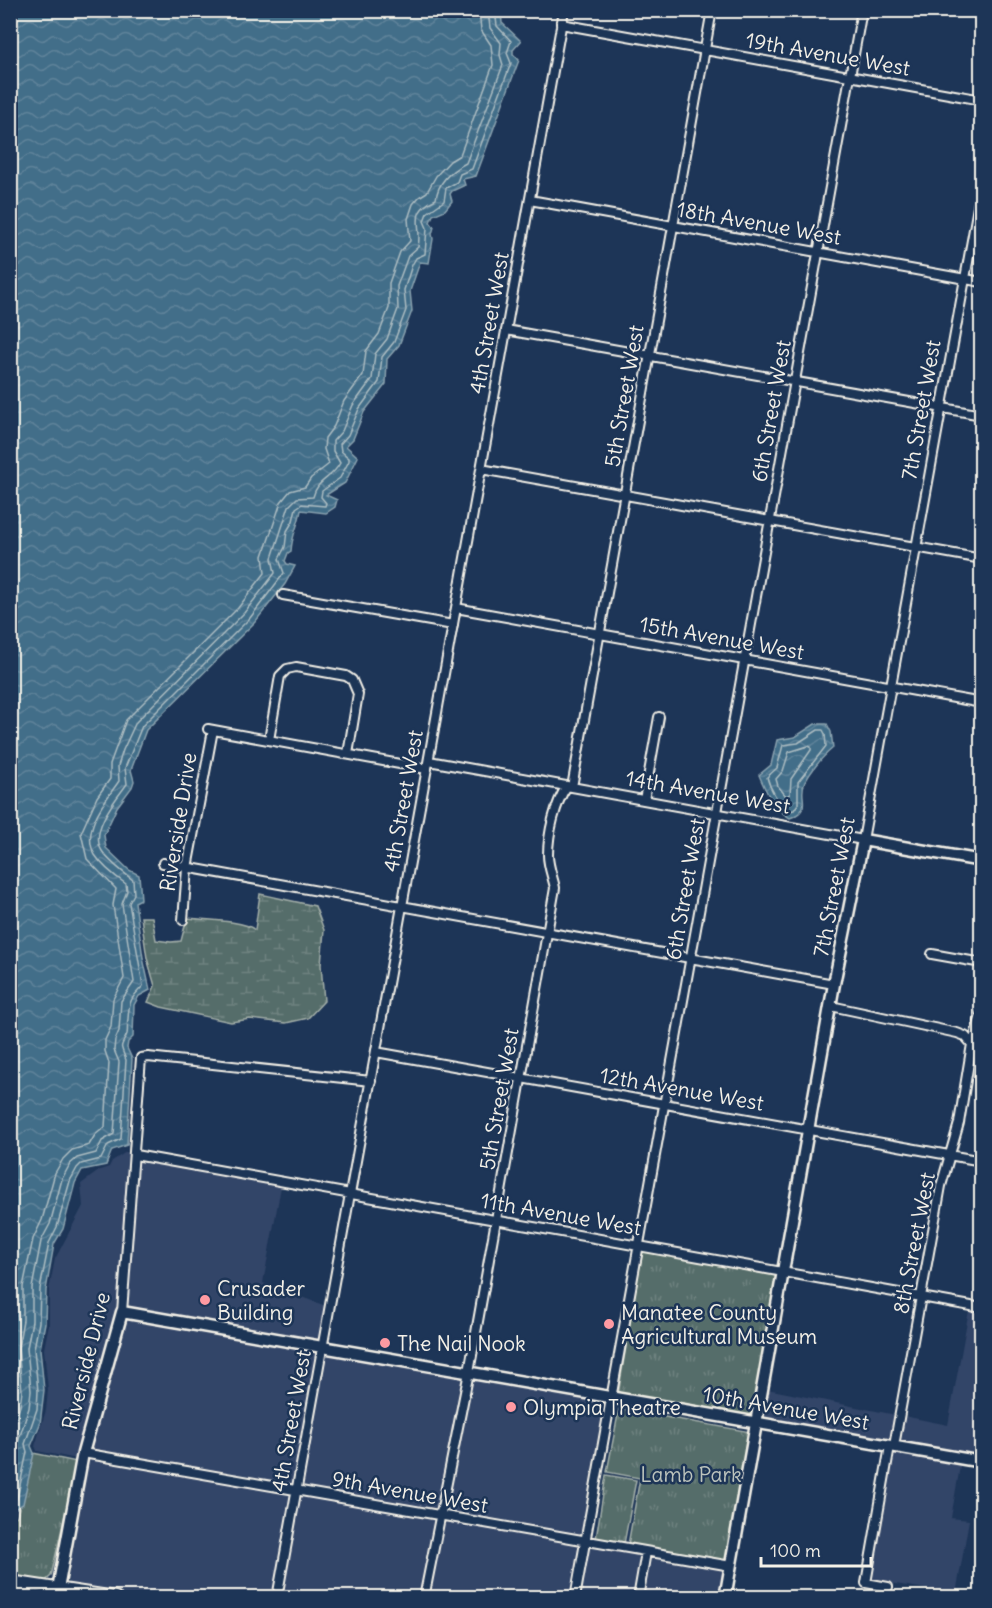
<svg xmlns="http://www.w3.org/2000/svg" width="992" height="1608" font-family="Delius,sans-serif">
  <defs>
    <pattern id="grass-tufts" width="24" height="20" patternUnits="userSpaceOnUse" patternTransform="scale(1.5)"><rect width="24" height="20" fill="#556d6a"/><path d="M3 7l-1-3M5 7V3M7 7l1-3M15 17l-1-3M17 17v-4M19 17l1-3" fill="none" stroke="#6e827f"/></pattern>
    <pattern id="wetland-marsh" width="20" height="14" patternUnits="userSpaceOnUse" patternTransform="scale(1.5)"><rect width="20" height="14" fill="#556d6a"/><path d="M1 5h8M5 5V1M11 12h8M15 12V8" fill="none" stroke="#6e827f"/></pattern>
    <pattern id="water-waves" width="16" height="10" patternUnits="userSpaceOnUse" patternTransform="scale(1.5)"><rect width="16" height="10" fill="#436e89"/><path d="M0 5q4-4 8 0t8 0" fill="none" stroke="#5f839a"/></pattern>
  </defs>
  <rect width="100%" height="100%" fill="#1d3557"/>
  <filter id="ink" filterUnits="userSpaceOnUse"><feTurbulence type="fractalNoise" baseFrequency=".0167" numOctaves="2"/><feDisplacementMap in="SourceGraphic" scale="12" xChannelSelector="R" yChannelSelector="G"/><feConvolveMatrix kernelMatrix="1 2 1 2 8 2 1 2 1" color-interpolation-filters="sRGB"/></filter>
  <g filter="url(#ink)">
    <!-- built -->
    <path fill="#314467" d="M126,1152L130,1154L118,1312L77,1459L37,1451L35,1446L46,1410L48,1390L44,1349L49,1324V1290L55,1259L83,1206L81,1184L100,1170L109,1167L112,1161Z
      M138,1160L211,1175L281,1187L263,1283L326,1306L319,1343L127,1309Z
      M969,1310L981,1312V1458L899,1443L904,1416L948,1425Z
      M125,1317L318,1351L293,1486L88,1450Z
      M326,1352L464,1375L438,1512L302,1487Z
      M473,1377L607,1400L582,1537L447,1513Z
      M767,1389L896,1415L890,1442L763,1420Z
      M894,1450L961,1461L951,1518L969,1520L956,1594L871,1580Z
      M86,1457L292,1493L273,1597H133L68,1585L70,1537Z
      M300,1495L437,1519L420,1597L282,1598Z
      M445,1521L581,1544L571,1597H429Z
      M589,1546L594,1548L642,1555L634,1597H580Z
      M650,1556L726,1569L721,1597L642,1598Z"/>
    <!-- grass -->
    <path fill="url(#grass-tufts)" stroke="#a4afa9" stroke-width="1.5" d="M642,1250L780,1274L755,1420L618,1395Z
      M619,1409L751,1432L729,1564L628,1545L640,1478L607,1472Z
      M33,1453L77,1462L51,1576L44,1582L11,1577V1520L17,1516Z
      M606,1475L636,1480L624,1544L596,1539Z"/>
    <!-- wetland -->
    <path fill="url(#wetland-marsh)" stroke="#a4afa9" stroke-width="1.5" d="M260,894L315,906L324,930L321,965L324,1001L308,1018L286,1023L250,1019L231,1022L161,1007L148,1002L155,986L147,958L141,917H152L156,940L171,942L181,941L187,918C203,920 244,920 255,930Z"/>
    <!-- water -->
    <path fill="url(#water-waves)" stroke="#8aa2af" stroke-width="1.5" d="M11,10L501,11L502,23L521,41L513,50V54L519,60L476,176L463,179L465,185L452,191L450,194L452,201L445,210L433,215L430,222L434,227L432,234L433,239L429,263L420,262L410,291L412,311L399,345L387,359L386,384L364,412L353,439L346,446L358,457L345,483L326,495L337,500L335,507L326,513L301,510C298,527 292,534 291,551L288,553L285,561L287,564L295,566L285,584L255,622L146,730L131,770L134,781L132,787L117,807L104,835L106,848L129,870L139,875L141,899L135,902L143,958L150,990L139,996L134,1005L133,1037L128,1042L127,1048L132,1059L127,1145L112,1150L106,1165L82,1170L75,1183L63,1229L54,1244L46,1290L45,1323L40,1349L44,1390L40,1424L31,1446L34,1453L23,1504L11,1511Z
      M815,724H827L831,732L833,748C822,757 812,770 805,782C797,796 814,809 790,818C774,809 766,792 759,775L771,765L777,740L795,737Z"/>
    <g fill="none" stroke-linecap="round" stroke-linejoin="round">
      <!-- shore -->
      <path stroke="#adbdc2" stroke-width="1.5" d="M818,730H823L825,734L826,746L798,782V804L794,810L790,811C779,805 770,789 767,777L777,768L783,745L798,743Z
        M808,746L811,747V750L791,779L790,794L786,796L778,786L776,779L783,771L789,752Z
        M10,1437L20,1406L22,1391L18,1348L23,1320V1287L33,1239L42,1220L55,1173L63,1159L72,1150L89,1145L95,1135L105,1127L109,1063L105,1051V1040L111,1027L113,999L124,978L113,905L116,889L87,859L81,833L97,797L110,779V764L126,720L238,608L265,573L263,556L281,502L290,491L305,487L311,478L329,464L324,449L325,438L334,426L344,401L363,375L366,351L379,334L389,308V283L400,252L410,241L408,219L413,204L419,197L427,192L436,176L450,161L460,155L493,65L491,45L481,30L479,10
        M10,1495L19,1453L18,1442L29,1408L31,1391L27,1348L32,1321V1288L41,1241L50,1224L62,1179L70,1164L77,1158L96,1153L102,1141L114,1134L119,1062L114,1050L115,1040L119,1031L121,1001L134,982L122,904L127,891L126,884C116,877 102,866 95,855C80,830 106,800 119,781L118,766L123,750L136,722L244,613L275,573L272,558L289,506L297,498L313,497C317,479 332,479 340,463L333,451V441L342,431L353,405L372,379L375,354L387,339L398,309L397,286L408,256L418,247C423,223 407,213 436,199C438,182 452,170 466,163L503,65L500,55L501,43L490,28L488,10
        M10,1504L17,1499L27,1452L25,1444L37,1409L38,1391L34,1349L39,1322L40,1289L49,1243L57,1227L70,1181L77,1168L81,1164L101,1159L108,1145L121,1139L126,1060C119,1042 121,1049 127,1034C128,1030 127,1023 128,1019C129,1001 131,998 143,986L129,903L134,894L133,880C123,872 109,862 102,851C89,831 115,800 127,784L125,768L142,726L250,618L284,573L279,559L285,547L287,531L293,521L296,508L302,504L325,506L326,503L321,497L322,491L340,478L349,461V458L341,451L340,444L348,435L359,409L379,382L382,357L394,342L406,310L404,290L412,265L416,258L425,254L427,228L424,221L427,213L444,201L446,188L457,182L460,174L472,169L511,63L507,53L511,41L497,26L495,10"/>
      <defs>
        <path id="street" d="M561,24L982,100
          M530,200L982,282
          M506,330L982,415
          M481,469L982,559
          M283,595L453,625
          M456,608L982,703
          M208,729L427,769
          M269,740L280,676L287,669L296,667L346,676L352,680L358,694L348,754
          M429,761L863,840L982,185
          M572,787L712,10
          M644,800L659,717
          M163,863L834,984
          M183,920L187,868L213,730
          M932,954L982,963
          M831,1006L957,1033L965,1036L972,1044L959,1123L941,1186L894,1446
          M972,1046L982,1012
          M376,1052L982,1161
          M135,1155L982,1308
          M122,1312L141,1058L148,1057L371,1081
          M83,1453L731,1566
          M888,1587L866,1583L890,1446
          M277,1598L564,10
          M424,1598L469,1372L555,888C553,878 548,866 548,855C548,834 555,803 567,786
          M575,1598L862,10
          M638,1598L646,1552"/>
        <path id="secondary" d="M58,1589L83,1453L122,1312L982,1462
          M725,1598L834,984L863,840L982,861"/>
        <path id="primary" d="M10,1582L115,1598
          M10,1594L33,1598"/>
      </defs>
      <!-- street casing -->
      <use href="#street" stroke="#f4f1e8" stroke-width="12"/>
      <!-- secondary casing -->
      <use href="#secondary" stroke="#f4f1e8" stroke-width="15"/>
      <!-- primary casing -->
      <use href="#primary" stroke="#f4f1e8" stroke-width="16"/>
      <!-- street -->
      <use href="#street" stroke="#1d3557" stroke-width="8"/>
      <!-- secondary -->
      <use href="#secondary" stroke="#1d3557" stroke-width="10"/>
      <!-- primary -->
      <use href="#primary" stroke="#1d3557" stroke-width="12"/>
    </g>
  </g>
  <!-- markers -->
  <g fill="#ff9aa2" stroke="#1d3557" stroke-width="2">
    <circle cx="205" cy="1300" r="6"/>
    <circle cx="609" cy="1324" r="6"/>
    <circle cx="385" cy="1343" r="6"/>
    <circle cx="511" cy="1407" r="6"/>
  </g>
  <g text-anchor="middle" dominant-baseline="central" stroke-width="5" stroke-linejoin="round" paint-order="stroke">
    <!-- street labels -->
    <g font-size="21" fill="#f4f1e8" stroke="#1d3557">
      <text transform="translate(828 54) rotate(10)">19th Avenue West</text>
      <text transform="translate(759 223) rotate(10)">18th Avenue West</text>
      <text transform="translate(489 323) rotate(-80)">4th Street West</text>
      <text transform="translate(624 396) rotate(-80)">5th Street West</text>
      <text transform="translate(921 410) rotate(-80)">7th Street West</text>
      <text transform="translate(771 411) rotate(-80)">6th Street West</text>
      <text transform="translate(722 638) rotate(10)">15th Avenue West</text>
      <text transform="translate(708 792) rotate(10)">14th Avenue West</text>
      <text transform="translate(403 801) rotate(-80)">4th Street West</text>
      <text transform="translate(178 822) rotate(-81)">Riverside Drive</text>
      <text transform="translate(834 887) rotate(-79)">7th Street West</text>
      <text transform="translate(685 889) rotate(-80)">6th Street West</text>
      <text transform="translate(682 1089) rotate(10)">12th Avenue West</text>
      <text transform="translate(499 1099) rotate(-80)">5th Street West</text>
      <text transform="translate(561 1214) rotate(10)">11th Avenue West</text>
      <text transform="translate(914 1243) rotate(-79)">8th Street West</text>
      <text transform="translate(86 1361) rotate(-76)">Riverside Drive</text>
      <text transform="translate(786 1408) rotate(10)">10th Avenue West</text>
      <text transform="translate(291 1421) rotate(-80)">4th Street West</text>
      <text transform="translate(410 1492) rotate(10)">9th Avenue West</text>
    </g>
    <!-- poi labels -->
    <g font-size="21" fill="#f4f1e8" stroke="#1d3557" text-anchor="start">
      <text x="217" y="1288">Crusader<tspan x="217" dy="24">Building</tspan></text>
      <text x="621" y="1312">Manatee County<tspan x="621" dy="24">Agricultural Museum</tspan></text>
      <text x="397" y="1343">The Nail Nook</text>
      <text x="523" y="1407">Olympia Theatre</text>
    </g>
    <!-- park labels -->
    <g font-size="21" fill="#bcc3bc" stroke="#1d3557">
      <text x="691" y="1474">Lamb Park</text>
    </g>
  </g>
  <!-- margin -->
  <rect width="992" height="1608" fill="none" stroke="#1d3557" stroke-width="36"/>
  <rect x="18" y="18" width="956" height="1572" fill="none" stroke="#f4f1e8" stroke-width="2" filter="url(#ink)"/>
  <!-- scale -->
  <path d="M761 1557v9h110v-9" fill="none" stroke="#f4f1e8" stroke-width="3"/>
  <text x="770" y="1557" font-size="18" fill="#f4f1e8" stroke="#1d3557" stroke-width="4.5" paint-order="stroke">100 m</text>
</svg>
